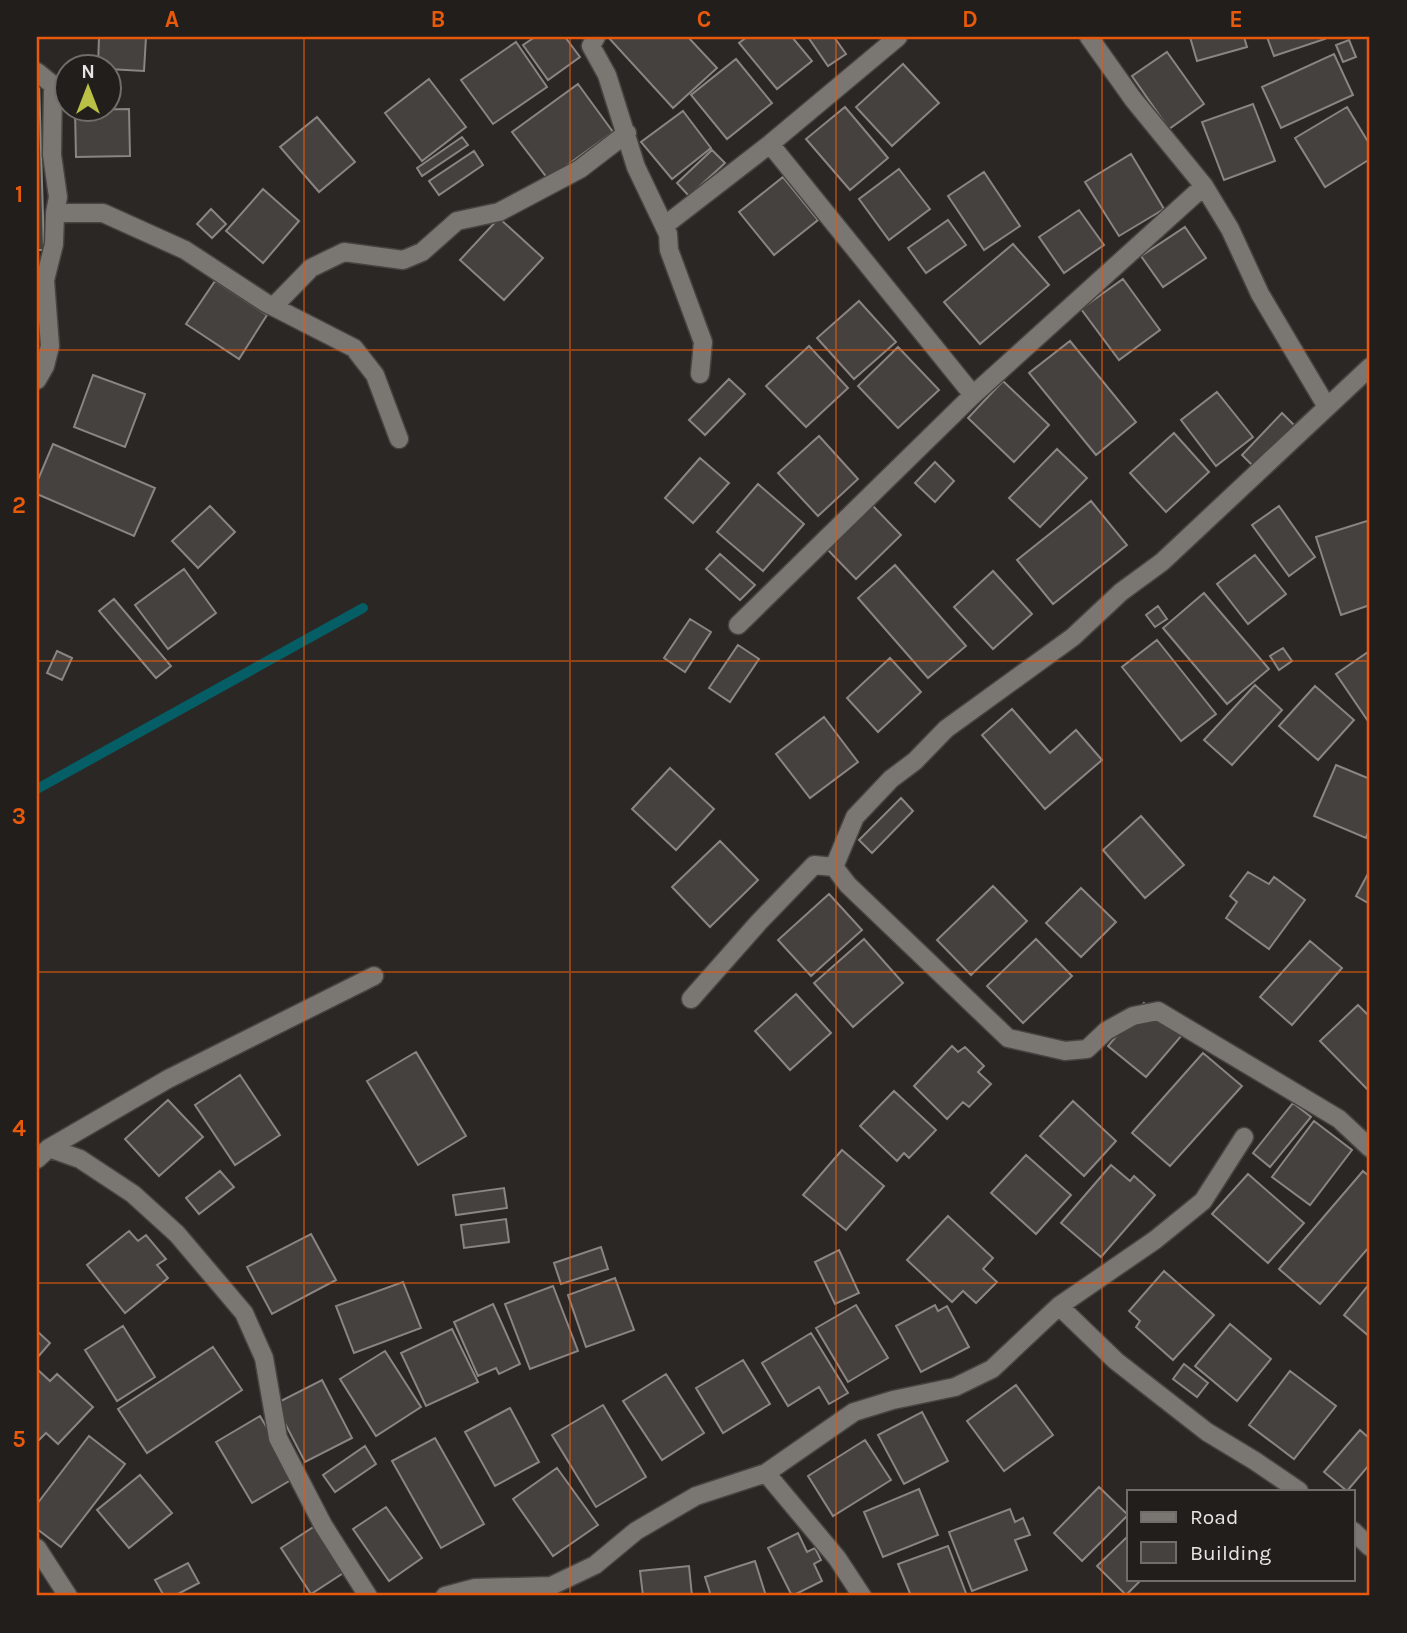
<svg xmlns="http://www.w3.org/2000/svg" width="1407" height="1633" font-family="Karla,sans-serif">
  <rect width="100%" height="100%" fill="#2b2724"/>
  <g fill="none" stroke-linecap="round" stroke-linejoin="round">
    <!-- stream -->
    <path stroke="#055d65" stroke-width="10" d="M37,789L363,608"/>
  </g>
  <!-- building -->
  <path fill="#45413e" stroke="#8a8582" stroke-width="2" d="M99,37H146L144,71L108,69V66H98Z
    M535,37H565L580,57L548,80L523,45Z
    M608,37H688L717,68L673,108Z
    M747,37H792L812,61L777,89L739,43Z
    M808,37H834L846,54L828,66Z
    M1190,37H1244L1247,47L1197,61Z
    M1267,37H1324L1325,39L1274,56Z
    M1349,40L1356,57L1343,62L1336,45Z
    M516,42L547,87L493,124L461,80Z
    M1167,52L1204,104L1169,129L1132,76Z
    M1334,54L1353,95L1281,128L1262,87Z
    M736,59L772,103L727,139L691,95Z
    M903,64L939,103L892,146L856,107Z
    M429,79L466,127L422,161L385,113Z
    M37,81H39L44,250H37Z
    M578,84L613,132L548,179L512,132Z
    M1253,104L1275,161L1224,180L1202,122Z
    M845,107L888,158L850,190L806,139Z
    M1347,107L1370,145V159L1325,187L1295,138Z
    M129,109L130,156L76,157L75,110Z
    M683,111L711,148L672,179L641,142Z
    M317,117L355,162L319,192L280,147Z
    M462,137L468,145L422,176L417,168Z
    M712,150L725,163L689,196L677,183Z
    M474,151L483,165L439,195L429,181Z
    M1131,154L1164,209L1119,236L1085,182Z
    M899,169L930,209L889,240L859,199Z
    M984,172L1020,226L984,250L948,196Z
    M783,177L818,220L774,255L739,212Z
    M263,189L299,221L263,263L226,231Z
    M211,209L226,224L212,238L197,224Z
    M1079,210L1104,245L1064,273L1039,237Z
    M499,218L543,258L504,300L460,260Z
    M948,220L966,245L926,273L908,248Z
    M1185,227L1206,258L1163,287L1141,256Z
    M1013,244L1049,285L980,344L944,302Z
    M1123,279L1160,330L1119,360L1081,309Z
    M215,281L267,315L239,359L186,324Z
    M859,301L896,342L854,379L817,338Z
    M1070,341L1136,422L1096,455L1029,373Z
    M809,346L848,388L806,427L766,386Z
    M898,347L939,390L898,428L858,386Z
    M93,375L145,394L125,447L74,427Z
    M729,379L745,394L705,435L689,420Z
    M1003,381L1049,425L1014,462L968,418Z
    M1217,392L1253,437L1216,466L1181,420Z
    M1282,413L1295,426L1255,468L1242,455Z
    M1174,433L1209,472L1166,512L1130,473Z
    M819,436L858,479L818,516L778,473Z
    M53,444L155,488L134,536L37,494V482Z
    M1057,449L1087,478L1040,527L1009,498Z
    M700,458L729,483L693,523L665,498Z
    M935,462L954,481L935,502L915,483Z
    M758,484L804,524L763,571L717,532Z
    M1091,501L1127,545L1053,604L1017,560Z
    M872,505L901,535L856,579L826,548Z
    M210,506L235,532L198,568L172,541Z
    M1279,506L1315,557L1289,576L1252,525Z
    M1370,520V605L1341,615L1316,537Z
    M720,554L755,585L740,600L706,569Z
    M1255,555L1286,594L1248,624L1217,584Z
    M895,565L966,646L928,678L858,598Z
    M184,569L216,613L168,649L135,605Z
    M993,571L1032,614L993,649L954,607Z
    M1204,593L1269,669L1227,704L1163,628Z
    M114,599L171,666L156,678L99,611Z
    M1158,606L1167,619L1155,627L1146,615Z
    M690,619L711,632L685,672L664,658Z
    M1157,640L1216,714L1181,741L1122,667Z
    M738,645L759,659L730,702L709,688Z
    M1283,648L1292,661L1279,670L1270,656Z
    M57,651L72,658L62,680L47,673Z
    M1368,652L1370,656V724L1336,674Z
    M890,658L921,692L878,732L847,698Z
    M1255,685L1282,710L1232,765L1204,740Z
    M1315,686L1354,720L1318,760L1279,726Z
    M1012,709L1050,753L1076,730L1102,760L1045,809L982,735Z
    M824,717L858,762L810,798L776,754Z
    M1336,765L1370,779V827L1366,838L1314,816Z
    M670,768L714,809L676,850L632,809Z
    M901,798L913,811L872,853L859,840Z
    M1141,816L1184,865L1145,898L1103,850Z
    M720,841L758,880L710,927L672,887Z
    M1370,870V904L1356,896Z
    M1248,872L1269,884L1274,877L1305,900L1269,949L1226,918L1237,902L1230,896Z
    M993,886L1027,921L971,975L937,940Z
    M1081,888L1116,922L1081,957L1046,923Z
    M829,894L862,930L811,976L778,940Z
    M864,939L903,983L853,1027L814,983Z
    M1036,939L1072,976L1023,1023L987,986Z
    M1310,941L1342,968L1292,1025L1260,997Z
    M796,994L831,1033L790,1070L755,1031Z
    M1144,1003L1183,1034L1146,1077L1108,1046Z
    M1358,1005L1370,1017V1092L1320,1041Z
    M952,1046L958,1052L965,1047L984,1066L978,1072L991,1084L969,1107L963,1102L947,1119L914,1086Z
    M416,1052L466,1136L418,1165L367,1081Z
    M1203,1053L1242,1086L1170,1166L1132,1133Z
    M240,1075L280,1135L235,1165L195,1105Z
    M894,1091L936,1130L909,1158L904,1153L897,1161L860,1126Z
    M168,1100L203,1137L159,1176L125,1139Z
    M1073,1101L1116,1141L1084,1176L1040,1136Z
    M1293,1103L1311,1117L1270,1167L1253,1153Z
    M1314,1121L1352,1150L1310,1205L1272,1177Z
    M842,1150L884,1186L846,1230L803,1195Z
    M1026,1155L1071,1195L1036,1234L991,1193Z
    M1111,1165L1130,1181L1134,1176L1155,1195L1101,1257L1061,1223Z
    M220,1171L234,1187L199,1214L186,1198Z
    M1363,1171L1370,1177V1246L1320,1304L1279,1269Z
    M1248,1174L1304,1223L1268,1263L1212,1214Z
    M504,1188L507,1208L456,1215L453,1195Z
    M948,1216L993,1258L983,1269L997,1282L976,1303L963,1291L952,1302L907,1260Z
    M506,1219L509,1242L464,1248L461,1225Z
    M129,1231L138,1241L146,1235L166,1259L157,1265L168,1278L125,1313L87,1265Z
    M311,1234L336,1280L272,1314L247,1267Z
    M601,1247L608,1269L561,1284L554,1263Z
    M839,1250L859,1293L835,1304L815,1262Z
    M1164,1271L1214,1315L1173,1360L1136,1327L1140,1321L1129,1311Z
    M615,1278L634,1330L586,1347L568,1295Z
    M403,1282L421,1328L354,1353L336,1306Z
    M1370,1283V1337L1344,1315Z
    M553,1286L578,1351L530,1369L505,1304Z
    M493,1304L520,1364L499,1374L496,1368L478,1376L454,1322Z
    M856,1305L888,1358L848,1382L816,1328Z
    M935,1305L938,1311L947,1306L969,1347L921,1372L896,1326Z
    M1230,1324L1271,1359L1237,1401L1195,1366Z
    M123,1326L155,1377L117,1401L85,1350Z
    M452,1329L478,1382L426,1406L401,1353Z
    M37,1331L50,1343L37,1358Z
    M811,1333L848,1393L829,1404L819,1387L788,1406L762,1363Z
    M213,1347L242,1390L147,1453L118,1409Z
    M385,1351L421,1407L376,1436L340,1379Z
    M743,1360L770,1404L723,1433L696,1388Z
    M1184,1364L1208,1383L1197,1397L1173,1379Z
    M38,1370L50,1381L57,1374L93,1407L58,1444L46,1433L39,1440L37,1438Z
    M1290,1371L1336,1406L1294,1459L1249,1425Z
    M666,1374L704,1433L662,1460L623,1401Z
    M322,1380L352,1438L305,1462L275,1404Z
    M1016,1385L1053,1435L1004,1471L967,1421Z
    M603,1405L646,1477L596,1507L552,1435Z
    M510,1408L539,1462L495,1486L465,1432Z
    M922,1412L948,1461L904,1484L878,1435Z
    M260,1416L296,1477L252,1503L216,1442Z
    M1360,1430L1370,1439V1464L1347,1491L1324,1472Z
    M89,1436L125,1464L61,1547L37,1529V1504Z
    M435,1438L484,1524L441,1548L392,1461Z
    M865,1440L891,1480L833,1516L808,1476Z
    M365,1446L376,1464L335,1492L323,1475Z
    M557,1468L598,1525L553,1556L513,1499Z
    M140,1475L172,1513L129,1548L97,1510Z
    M1099,1487L1128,1515L1082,1561L1054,1533Z
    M919,1489L938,1535L883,1557L864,1512Z
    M386,1507L422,1558L389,1581L353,1529Z
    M1010,1509L1015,1522L1023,1518L1030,1535L1015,1540L1027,1570L972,1591L949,1532Z
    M318,1524L348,1570L311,1594L281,1548Z
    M798,1533L807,1552L815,1548L821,1560L814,1564L822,1581L792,1596L768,1548Z
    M1129,1535V1579H1142L1126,1595L1097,1566Z
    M948,1546L967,1596H911L898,1564Z
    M755,1561L766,1596H711L705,1577Z
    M188,1563L199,1583L174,1596H164L155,1580Z
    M689,1566L692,1596H643L640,1571Z"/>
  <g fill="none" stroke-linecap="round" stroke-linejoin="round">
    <defs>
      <path id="street" d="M596,37L591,46L607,75L636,167L668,234L669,250L703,342L700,374
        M1089,37L1133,99L1204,186L1230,229L1260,294L1327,407
        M37,72L53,85L52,155L58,197L55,213H103L185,250L266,303L354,348L375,375L399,439
        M770,144L973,395
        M664,226L770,144L898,37
        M274,306L311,268L344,252L403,260L422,252L457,221L499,212L580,169L627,133
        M37,380L45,366L50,346L45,280L54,244L55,213
        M738,625L973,395L1204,186
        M834,867L848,885L1008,1038L1065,1051L1087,1049L1106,1031L1133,1016L1158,1011L1339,1119L1370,1148
        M691,999L759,922L814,865L834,867L855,817L891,779L915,761L946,729L1073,637L1121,592L1162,562L1370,367
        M49,1148L80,1159L133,1194L177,1234L244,1313L264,1358L278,1438L323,1525L368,1596
        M37,1159L49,1148L168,1079L374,976
        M1059,1306L1116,1361L1207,1432L1255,1461L1299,1491
        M766,1473L837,1558L862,1596
        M1353,1531L1370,1547
        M37,1548L68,1596
        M445,1596L475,1588L551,1586L595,1565L636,1531L696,1496L766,1473L854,1412L893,1400L955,1387L992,1369L1059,1306L1155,1240L1203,1201L1244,1137"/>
    </defs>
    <!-- street casing -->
    <use href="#street" stroke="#464340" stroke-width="21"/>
    <!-- street -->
    <use href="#street" stroke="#7a7672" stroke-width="18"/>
  </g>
  <!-- grid -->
  <path fill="none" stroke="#e8590c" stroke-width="2" stroke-opacity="0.55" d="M304,37V1596M570,37V1596M836,37V1596M1102,37V1596M37,350H1370M37,661H1370M37,972H1370M37,1283H1370"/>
  <!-- border -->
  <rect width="1407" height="1633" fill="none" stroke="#211e1b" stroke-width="77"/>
  <!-- legend -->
  <rect x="1127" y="1490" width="228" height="91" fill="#211e1b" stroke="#706e6b" stroke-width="2"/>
  <rect x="1141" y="1512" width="35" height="10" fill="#7a7672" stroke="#706e6b" stroke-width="2"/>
  <text x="1190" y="1524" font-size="21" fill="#e7e5e3">Road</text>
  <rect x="1141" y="1542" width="35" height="21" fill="#45413e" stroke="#706e6b" stroke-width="2"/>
  <text x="1190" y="1560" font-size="21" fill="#e7e5e3">Building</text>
  <!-- north arrow -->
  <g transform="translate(88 88)"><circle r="33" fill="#211e1b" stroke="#706e6b" stroke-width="2"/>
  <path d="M0-5L12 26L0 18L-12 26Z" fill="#bac046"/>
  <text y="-10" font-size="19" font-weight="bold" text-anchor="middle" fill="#e7e5e3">N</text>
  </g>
  <rect x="38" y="38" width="1330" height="1556" fill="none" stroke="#e8590c" stroke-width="2.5"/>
  <g font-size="23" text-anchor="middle" font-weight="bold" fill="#e8590c">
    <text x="172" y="27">A</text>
    <text x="438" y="27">B</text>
    <text x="704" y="27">C</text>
    <text x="970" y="27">D</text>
    <text x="1236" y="27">E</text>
    <text x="19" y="202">1</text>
    <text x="19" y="513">2</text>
    <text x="19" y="824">3</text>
    <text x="19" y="1136">4</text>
    <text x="19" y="1447">5</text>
  </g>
</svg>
